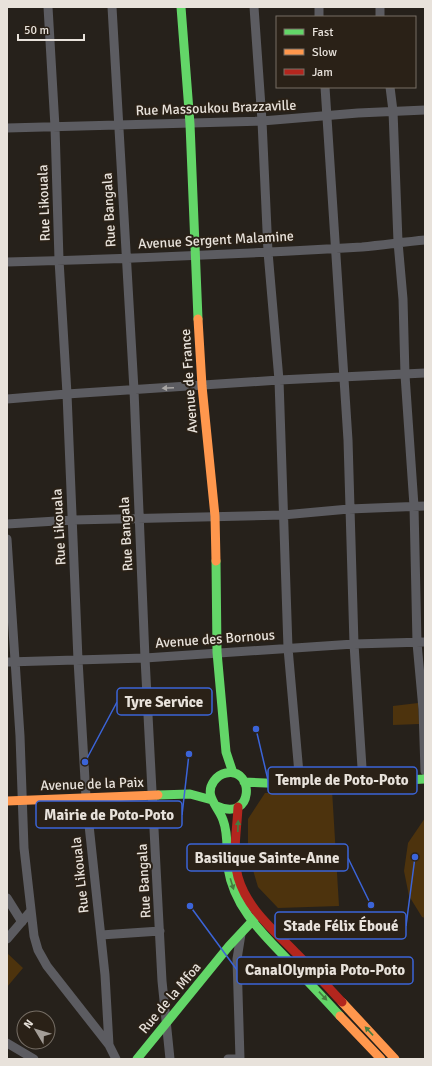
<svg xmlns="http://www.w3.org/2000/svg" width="432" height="1066" font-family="Signika,sans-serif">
  <rect width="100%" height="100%" fill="#26211b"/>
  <!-- green -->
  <path fill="#4d330d" d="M418,703L419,724L393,725V706Z
    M332,790L339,906L278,908L258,887L248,853V819L265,793Z
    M425,818V918L422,917L409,896L404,871L408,843Z
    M7,953L23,968L7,987Z"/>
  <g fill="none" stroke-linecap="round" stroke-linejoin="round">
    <!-- street -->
    <path stroke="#5c5c61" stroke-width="9" d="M48,7L55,127L59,260L67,394L78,660L86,797L105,975L109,1045
      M112,7L134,390L145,658L162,981L170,1059
      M254,7L262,121L268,252L279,380L288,648L300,785
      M319,7V17
      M380,7V17
      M325,87L348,440L354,644L363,783
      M390,87L393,111L398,242L403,299L405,375L414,506L417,643L423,709L425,771
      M7,128L262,121L358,113L425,110
      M7,262C125,259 244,254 362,247C383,245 404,242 425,240
      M7,399L67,394L279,380L425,373
      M7,524L73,520L283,515L349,509L425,506
      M7,539L20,736L24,848L34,936L38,950L47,966L109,1045L116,1059
      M7,662L145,658L354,644L425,642
      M7,898L22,922
      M101,935L160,931
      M7,939L30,912
      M7,1043L34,1059
      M228,1059H240
      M240,1059L237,959L241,934"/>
    <!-- fast -->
    <path stroke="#63d668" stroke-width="9" d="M181,7L190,124L198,319
      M216,561L217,652L226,752L233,773
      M244,782L312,785L425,779
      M158,795L190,794L212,800
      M217,806C254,823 255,767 226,773C221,774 217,777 214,781C203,796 219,807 223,820C229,835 226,852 228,868C234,907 262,933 288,960C305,979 323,997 340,1016
      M137,1059L229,946L257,916"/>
    <!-- slow -->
    <path stroke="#ff974d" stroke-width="9" d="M198,319L202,386L215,516L216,561
      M7,801L158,795
      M342,1002L395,1059
      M340,1016L381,1059"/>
    <!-- jam -->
    <path stroke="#b3261e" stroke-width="9" d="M238,807C237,830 232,854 238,877C247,909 274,930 296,953C312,969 327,986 342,1002"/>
  </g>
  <!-- one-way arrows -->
  <defs><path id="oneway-solid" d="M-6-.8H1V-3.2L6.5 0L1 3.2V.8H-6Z"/></defs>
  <use fill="#a9a6a4" href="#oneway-solid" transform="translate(168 388) rotate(177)"/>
  <g fill="#467c40">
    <use href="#oneway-solid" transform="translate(238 826) rotate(-88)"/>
    <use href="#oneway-solid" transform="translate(232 884) rotate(73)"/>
    <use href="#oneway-solid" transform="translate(323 996) rotate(47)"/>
    <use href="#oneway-solid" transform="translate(369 1031) rotate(-133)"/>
  </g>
  <g text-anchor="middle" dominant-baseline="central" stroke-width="4" stroke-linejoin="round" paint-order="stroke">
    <!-- street labels -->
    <g font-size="14" fill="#e8e2db" stroke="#2a2117">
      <text transform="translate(216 108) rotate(-2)">Rue Massoukou Brazzaville</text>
      <text transform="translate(44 203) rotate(-92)">Rue Likouala</text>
      <text transform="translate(109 210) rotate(-93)">Rue Bangala</text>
      <text transform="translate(216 240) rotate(-3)">Avenue Sergent Malamine</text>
      <text transform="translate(189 381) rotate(-94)">Avenue de France</text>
      <text transform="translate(59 527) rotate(-93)">Rue Likouala</text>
      <text transform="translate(126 534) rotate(-93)">Rue Bangala</text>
      <text transform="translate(215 639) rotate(-4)">Avenue des Bornous</text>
      <text transform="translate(92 784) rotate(-2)">Avenue de la Paix</text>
      <text transform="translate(80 875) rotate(-96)">Rue Likouala</text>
      <text transform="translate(144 881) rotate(-93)">Rue Bangala</text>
      <text transform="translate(170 998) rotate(-50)">Rue de la Mfoa</text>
    </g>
  </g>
  <!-- callouts -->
  <path fill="none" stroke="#3b64d8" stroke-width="1.5" d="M85 762L117 702M256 729L268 780M189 754L182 815M371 905L348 858M415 857L406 926M190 906L237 970"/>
  <g fill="#3b64d8" stroke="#2a2117" stroke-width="1.5">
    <circle cx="85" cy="762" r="4"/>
    <circle cx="256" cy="729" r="4"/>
    <circle cx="189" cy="754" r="4"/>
    <circle cx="371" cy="905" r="4"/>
    <circle cx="415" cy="857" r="4"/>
    <circle cx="190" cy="906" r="4"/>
  </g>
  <g fill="#2a2117" stroke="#3b64d8" stroke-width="1.5">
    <rect x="117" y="688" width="95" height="27" rx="4"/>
    <rect x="268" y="767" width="149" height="27" rx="4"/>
    <rect x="36" y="801" width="146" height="27" rx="4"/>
    <rect x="187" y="844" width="161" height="27" rx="4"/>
    <rect x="275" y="912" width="131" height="27" rx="4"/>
    <rect x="237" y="957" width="176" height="27" rx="4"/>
  </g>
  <g font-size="15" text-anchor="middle" font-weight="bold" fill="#e8e2db">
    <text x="164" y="707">Tyre Service</text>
    <text x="342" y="785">Temple de Poto-Poto</text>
    <text x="109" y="820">Mairie de Poto-Poto</text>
    <text x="267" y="863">Basilique Sainte-Anne</text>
    <text x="341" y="931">Stade Félix Éboué</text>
    <text x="325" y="975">CanalOlympia Poto-Poto</text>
  </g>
  <!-- border -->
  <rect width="432" height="1066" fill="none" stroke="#e8e2db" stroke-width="16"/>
  <!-- legend -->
  <rect x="276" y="16" width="140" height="72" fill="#2a2117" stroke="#766e65"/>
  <rect x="284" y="29" width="20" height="6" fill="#63d668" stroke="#766e65"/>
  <text x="312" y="36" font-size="12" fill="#e8e2db">Fast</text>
  <rect x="284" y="49" width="20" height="6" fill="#ff974d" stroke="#766e65"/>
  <text x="312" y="56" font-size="12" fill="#e8e2db">Slow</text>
  <rect x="284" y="69" width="20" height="6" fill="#b3261e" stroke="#766e65"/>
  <text x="312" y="76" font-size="12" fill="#e8e2db">Jam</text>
  <!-- north arrow -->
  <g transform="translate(36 1030) rotate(308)"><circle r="19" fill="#2a2117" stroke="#766e65"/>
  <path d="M0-3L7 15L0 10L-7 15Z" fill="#a49e98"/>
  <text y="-6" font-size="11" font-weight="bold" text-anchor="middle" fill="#e8e2db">N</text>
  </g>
  <!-- scale -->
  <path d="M18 34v6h66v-6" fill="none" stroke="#e8e2db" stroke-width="2"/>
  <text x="24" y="34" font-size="12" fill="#e8e2db" stroke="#2a2117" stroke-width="3" paint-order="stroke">50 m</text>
</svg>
